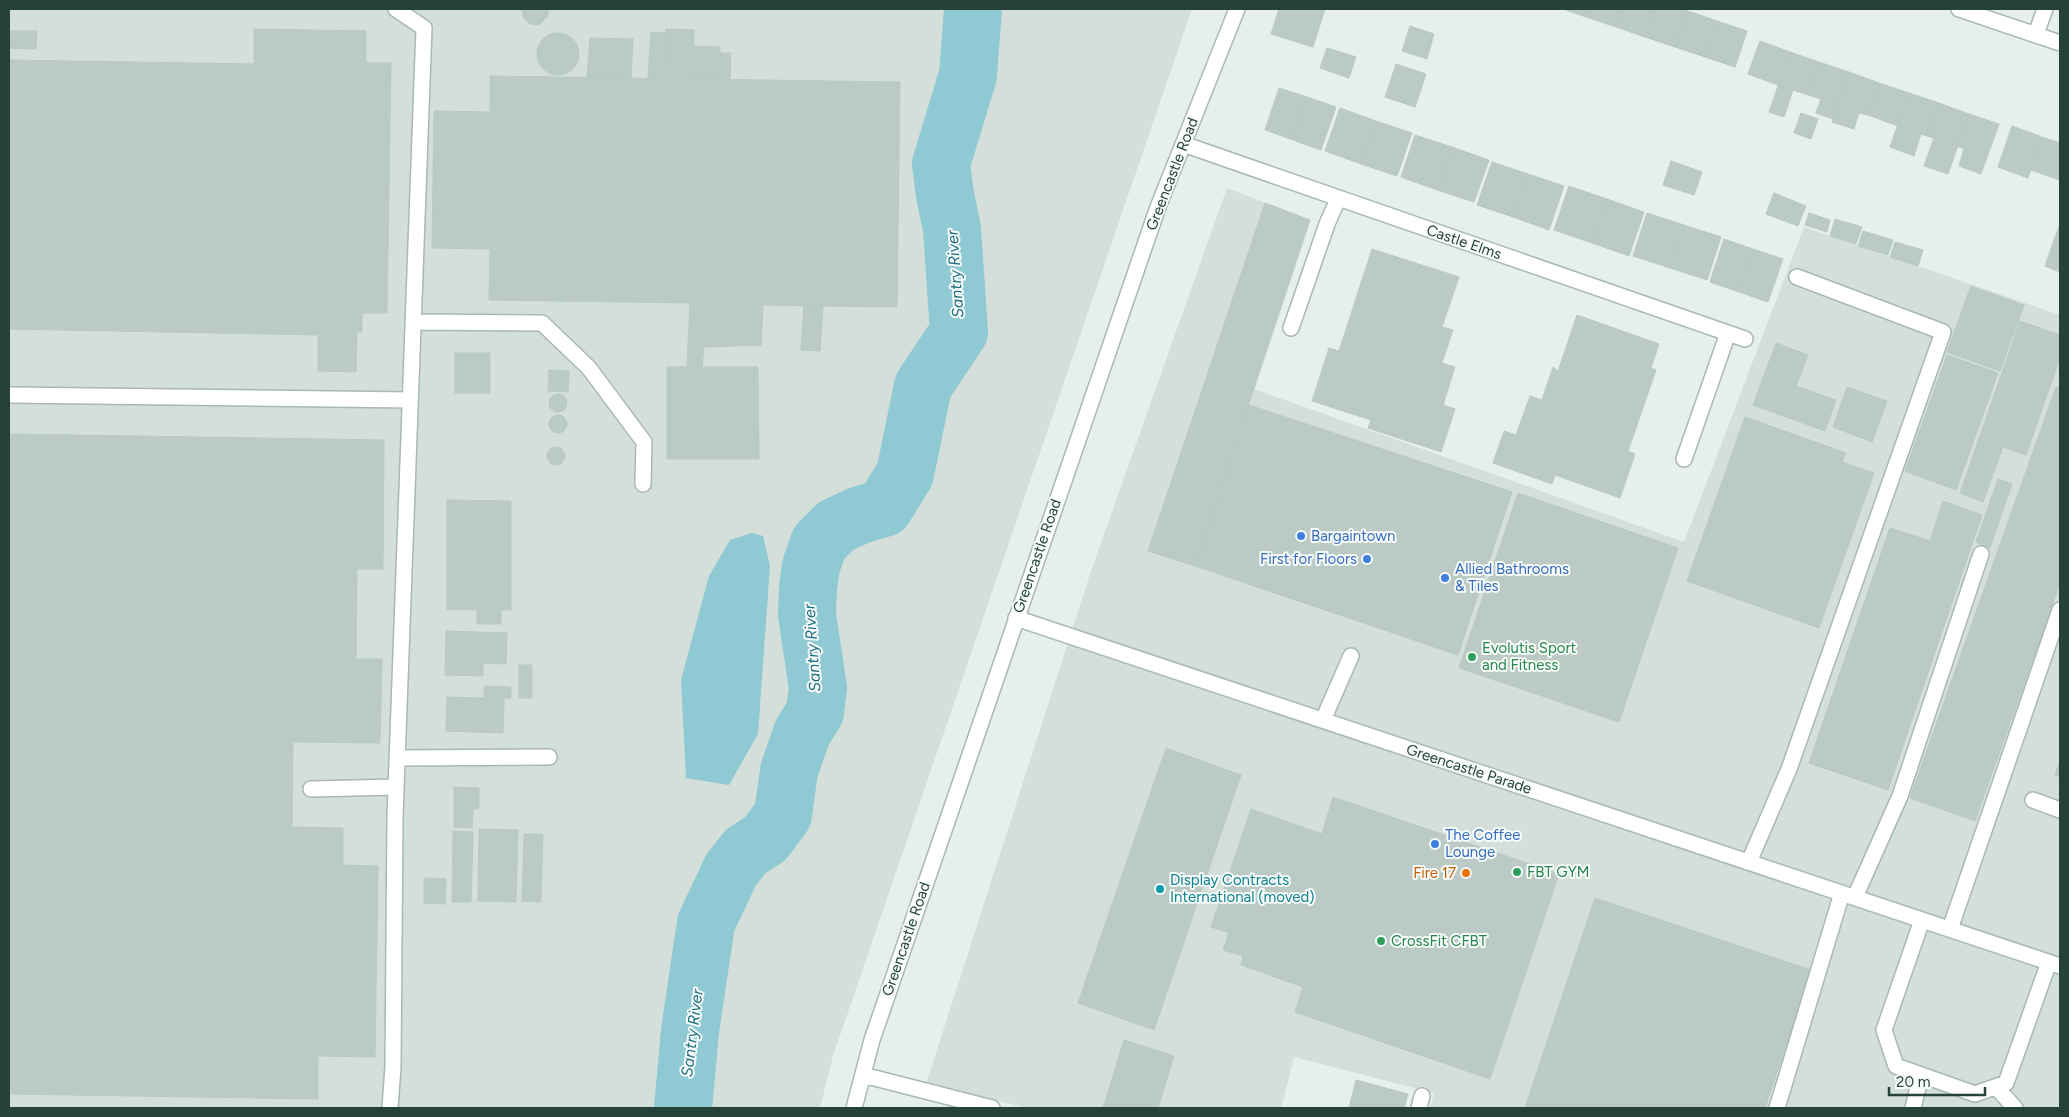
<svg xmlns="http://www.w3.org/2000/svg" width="2069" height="1117" font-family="Figtree,sans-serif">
  <rect width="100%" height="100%" fill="#e6efeb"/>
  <!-- built -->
  <path fill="#d4dfda" d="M9,9H1192L833,1056L820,1108H9Z
    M1227,188L1310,220L1254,389L1684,542L1804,227L2060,315V1108H1430L1434,1093L1294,1057L1281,1108H1027L926,1084L1091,571Z"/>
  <!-- water -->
  <path fill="#8ec9d4" d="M752,533L763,536L770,566L758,734L729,785L686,778L681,680L709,576L730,540Z"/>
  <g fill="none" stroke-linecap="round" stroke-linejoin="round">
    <!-- river -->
    <path stroke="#8ec9d4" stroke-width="58" d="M683,1108L690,1031L706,923L731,870L746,851L765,839L783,815L789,771L802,733L815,712L818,688L807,615L808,588L811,566L819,543L836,526L860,515L884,508L905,474L923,386L959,332L952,229L945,195L941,164L968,75L973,9"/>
  </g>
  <!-- building -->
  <path fill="#bbcac4" stroke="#b8c9c2" d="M522,9H548V16L539,25L530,24L524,18Z
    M1279,9H1325L1313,47L1271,34Z
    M1563,9H1588L1586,17Z
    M1588,9H1621L1616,27L1586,17Z
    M1621,9H1655L1645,37L1616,27Z
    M1655,9H1682L1688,11L1675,47L1645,37Z
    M1688,11L1717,21L1705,57L1675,47Z
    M1717,21L1747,31L1735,67L1705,57Z
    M1410,26L1434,34L1427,59L1402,51Z
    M254,29L366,31V63H391L387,313H362V332H357L356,372L318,371V335L9,329V60L254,64Z
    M666,29L694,30V46L720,47V53H731L730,80L664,77Z
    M9,31H37L36,49L9,48Z
    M651,32L666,33L664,77L648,78Z
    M537 54a21 21 0 1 1 42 0a21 21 0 1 1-42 0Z
    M590,38L633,39L631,78L587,77Z
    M1760,41L1790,52L1778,85L1748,74Z
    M1327,48L1356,57L1349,78L1320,68Z
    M1790,52L1819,62L1808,95L1793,90L1784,117L1769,112Z
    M1819,62L1849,72L1833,119L1816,113L1821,99L1808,95Z
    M1396,64L1426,74L1415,107L1385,97Z
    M1849,72L1879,83L1868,115L1859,113L1854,129L1832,122Z
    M490,76L900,82L897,307L763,305L761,345L704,347L702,367H687L690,303L489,300L490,249L432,248L434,111L490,112Z
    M1879,83L1909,93L1898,126L1868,115Z
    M1279,88L1307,97L1293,140L1265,130Z
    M1909,93L1939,103L1927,136L1921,134L1914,156L1890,147Z
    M1307,97L1336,107L1321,150L1293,140Z
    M1939,103L1969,114L1948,174L1924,166L1934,138L1927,136Z
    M1340,108L1376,121L1361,164L1325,151Z
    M1801,113L1818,119L1811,139L1794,133Z
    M1969,114L1999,124L1981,174L1959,166L1964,149L1957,146Z
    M1376,121L1412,133L1397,176L1361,164Z
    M2012,126L2042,137L2028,178L1998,167Z
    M1415,135L1452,147L1437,190L1401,177Z
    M2042,137L2060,143V180L2031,170Z
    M1452,147L1489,160L1474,202L1437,190Z
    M1671,161L1702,172L1694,195L1663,185Z
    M1492,162L1528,174L1513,217L1477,205Z
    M1528,174L1564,186L1549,230L1513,217Z
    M1569,186L1607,199L1592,243L1554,230Z
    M1774,193L1806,206L1798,226L1766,214Z
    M1607,199L1644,212L1629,256L1592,243Z
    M1265,203L1310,220L1195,566L1148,551Z
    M1647,213L1684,225L1670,268L1633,256Z
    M1809,213L1830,220L1827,232L1805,225Z
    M1835,219L1862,227L1856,244L1830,236Z
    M2060,223V272L2045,266Z
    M1684,225L1721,237L1707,280L1670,268Z
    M1863,231L1893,240L1888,255L1858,246Z
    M1724,239L1753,249L1739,292L1710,282Z
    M1895,242L1923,250L1918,266L1890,257Z
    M1372,249L1459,277L1442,327L1453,330L1442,363L1455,367L1443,405L1455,409L1441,452L1368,428L1371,420L1312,401L1329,348L1339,351Z
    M1753,249L1783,259L1768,302L1739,292Z
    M1971,286L2024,305L2000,371L1947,352Z
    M804,304L823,306L820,351L801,350Z
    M1577,315L1659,344L1651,368L1656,370L1628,451L1635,454L1620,498L1555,475L1552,484L1493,463L1504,431L1516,435L1530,396L1542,400L1553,367L1558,371Z
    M2020,321L2060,335V358L2026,455L2003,447L1983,502L1960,493Z
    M1776,343L1808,355L1796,386L1836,400L1825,431L1753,405Z
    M455,353H490V393H455Z
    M1947,355L1998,373L1956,490L1905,471Z
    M667,367H758L759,459H667Z
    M549,370L569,371L568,392L548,391Z
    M1847,387L1887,401L1872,442L1833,427Z
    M2056,387L2060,388V583L1975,821L1910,798Z
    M549 403a9 9 0 1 1 18 0a9 9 0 1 1-18 0Z
    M1249,405L1512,492L1458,655L1195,566Z
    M549 424a9 9 0 1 1 18 0a9 9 0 1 1-18 0Z
    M1745,417L1846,453L1842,462L1874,473L1819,628L1687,581Z
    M9,434L384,440L383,569H357L356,659H382L380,743L293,742L292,827L343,828V865L378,866L375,1057L318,1056V1099L9,1094Z
    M547 456a9 9 0 1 1 18 0a9 9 0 1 1-18 0Z
    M1998,479L2012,484L1990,548L1976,542Z
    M1518,493L1678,548L1619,722L1459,668Z
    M447,500L511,501V610H501V624H477V610L447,609Z
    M1943,501L1982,515L1888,790L1809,763L1890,528L1930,541Z
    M446,631L507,633L506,664L483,663V676L445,675Z
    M519,665H532V698H519Z
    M484,686L511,687V698H504L503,733L446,731L447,697L484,698Z
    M1166,748L1241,775L1154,1030L1078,1003Z
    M2060,761V777L2055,775Z
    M454,787L479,788V809H473L472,828L454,827Z
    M1333,797L1559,874L1490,1079L1295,1012L1303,987L1241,965L1243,956L1223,950L1229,933L1211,927L1251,809L1322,834Z
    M479,829L518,830L516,902L478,901Z
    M453,831L473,832L471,902H452Z
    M524,834H543L541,902L522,901Z
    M424,878L446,879L445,904L424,903Z
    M1595,898L1811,970L1765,1108H1525Z
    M1124,1040L1174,1056L1158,1108H1103Z
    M1356,1080L1408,1094L1404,1108H1349Z"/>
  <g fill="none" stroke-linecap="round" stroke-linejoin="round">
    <defs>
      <path id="minor" d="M1959,9L2060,43
        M2036,34L2045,9
        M1183,144L1745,339
        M413,322L542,323L589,368L644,442L643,484
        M1291,328L1327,224L1338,199
        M9,395L410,400
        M1684,459L1728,333
        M1016,618L2060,966
        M1323,720L1351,656
        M397,758L549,757
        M311,789L396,787
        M2033,800L2060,810
        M1749,862L1789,769L1943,332L1797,277
        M1855,897L1900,796L1981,554
        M1922,920L1884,1030L1896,1066L1975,1094L2006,1083L2049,962
        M1950,929L2060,610
        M863,1075L992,1108
        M1996,1087L2015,1108
        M390,1108L393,1067L395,816L424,28L396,9
        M854,1108L872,1040L1158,207L1237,9
        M1419,1108L1422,1096
        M1777,1108L1842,893
        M1913,1108L1921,1075"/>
    </defs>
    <!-- minor casing -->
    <use href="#minor" stroke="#a8b8b2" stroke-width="18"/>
    <!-- minor -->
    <use href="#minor" stroke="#fff" stroke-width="15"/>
  </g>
  <!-- markers -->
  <g fill="#3f7fe0" stroke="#f7fbf9" stroke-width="2">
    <circle cx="1301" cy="536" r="5"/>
    <circle cx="1367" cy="559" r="5"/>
    <circle cx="1445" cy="578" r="5"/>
    <circle cx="1435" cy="844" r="5"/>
  </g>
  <g fill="#2e9e5b" stroke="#f7fbf9" stroke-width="2">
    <circle cx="1472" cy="657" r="5"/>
    <circle cx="1517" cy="872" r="5"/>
    <circle cx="1381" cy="941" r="5"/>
  </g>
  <circle fill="#e8710a" stroke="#f7fbf9" stroke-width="2" cx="1466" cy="873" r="5"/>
  <circle fill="#0f9aa8" stroke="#f7fbf9" stroke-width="2" cx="1160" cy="889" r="5"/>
  <g text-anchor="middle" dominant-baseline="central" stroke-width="4" stroke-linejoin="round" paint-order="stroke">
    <!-- street labels -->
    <g font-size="15" fill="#24423a" stroke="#f7fbf9">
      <text transform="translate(1172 174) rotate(-69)">Greencastle Road</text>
      <text transform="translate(1464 242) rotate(19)">Castle Elms</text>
      <text transform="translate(1037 556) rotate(-71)">Greencastle Road</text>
      <text transform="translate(1469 769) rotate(18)">Greencastle Parade</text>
      <text transform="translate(906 939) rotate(-71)">Greencastle Road</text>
    </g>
    <!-- shop labels -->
    <g font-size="15" fill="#366cbe" stroke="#f7fbf9" text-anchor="start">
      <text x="1311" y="536">Bargaintown</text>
      <text x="1357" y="559" text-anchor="end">First for Floors</text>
      <text x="1455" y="569">Allied Bathrooms<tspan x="1455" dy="17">&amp; Tiles</tspan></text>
      <text x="1445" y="835">The Coffee<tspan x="1445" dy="17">Lounge</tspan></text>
    </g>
    <!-- leisure labels -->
    <g font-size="15" fill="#27864d" stroke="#f7fbf9" text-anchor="start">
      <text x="1482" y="648">Evolutis Sport<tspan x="1482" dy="17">and Fitness</tspan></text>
      <text x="1527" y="872">FBT GYM</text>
      <text x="1391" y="941">CrossFit CFBT</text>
    </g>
    <!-- food labels -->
    <g font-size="15" fill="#c56008" stroke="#f7fbf9" text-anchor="end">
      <text x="1456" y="873">Fire 17</text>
    </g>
    <!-- culture labels -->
    <g font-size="15" fill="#0d838f" stroke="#f7fbf9" text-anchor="start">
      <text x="1170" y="880">Display Contracts<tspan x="1170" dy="17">International (moved)</tspan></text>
    </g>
    <!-- water labels -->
    <g font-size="16" font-style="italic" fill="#1c6f80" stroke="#f7fbf9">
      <text transform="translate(955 274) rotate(-94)">Santry River</text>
      <text transform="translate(812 648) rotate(-94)">Santry River</text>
      <text transform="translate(692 1033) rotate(-83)">Santry River</text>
    </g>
  </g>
  <!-- border -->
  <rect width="2069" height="1117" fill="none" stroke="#24423a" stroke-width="20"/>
  <!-- scale -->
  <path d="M1889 1087v8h96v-8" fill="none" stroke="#24423a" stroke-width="2.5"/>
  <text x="1896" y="1087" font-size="15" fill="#24423a" stroke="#f7fbf9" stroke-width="4" paint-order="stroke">20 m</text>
</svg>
